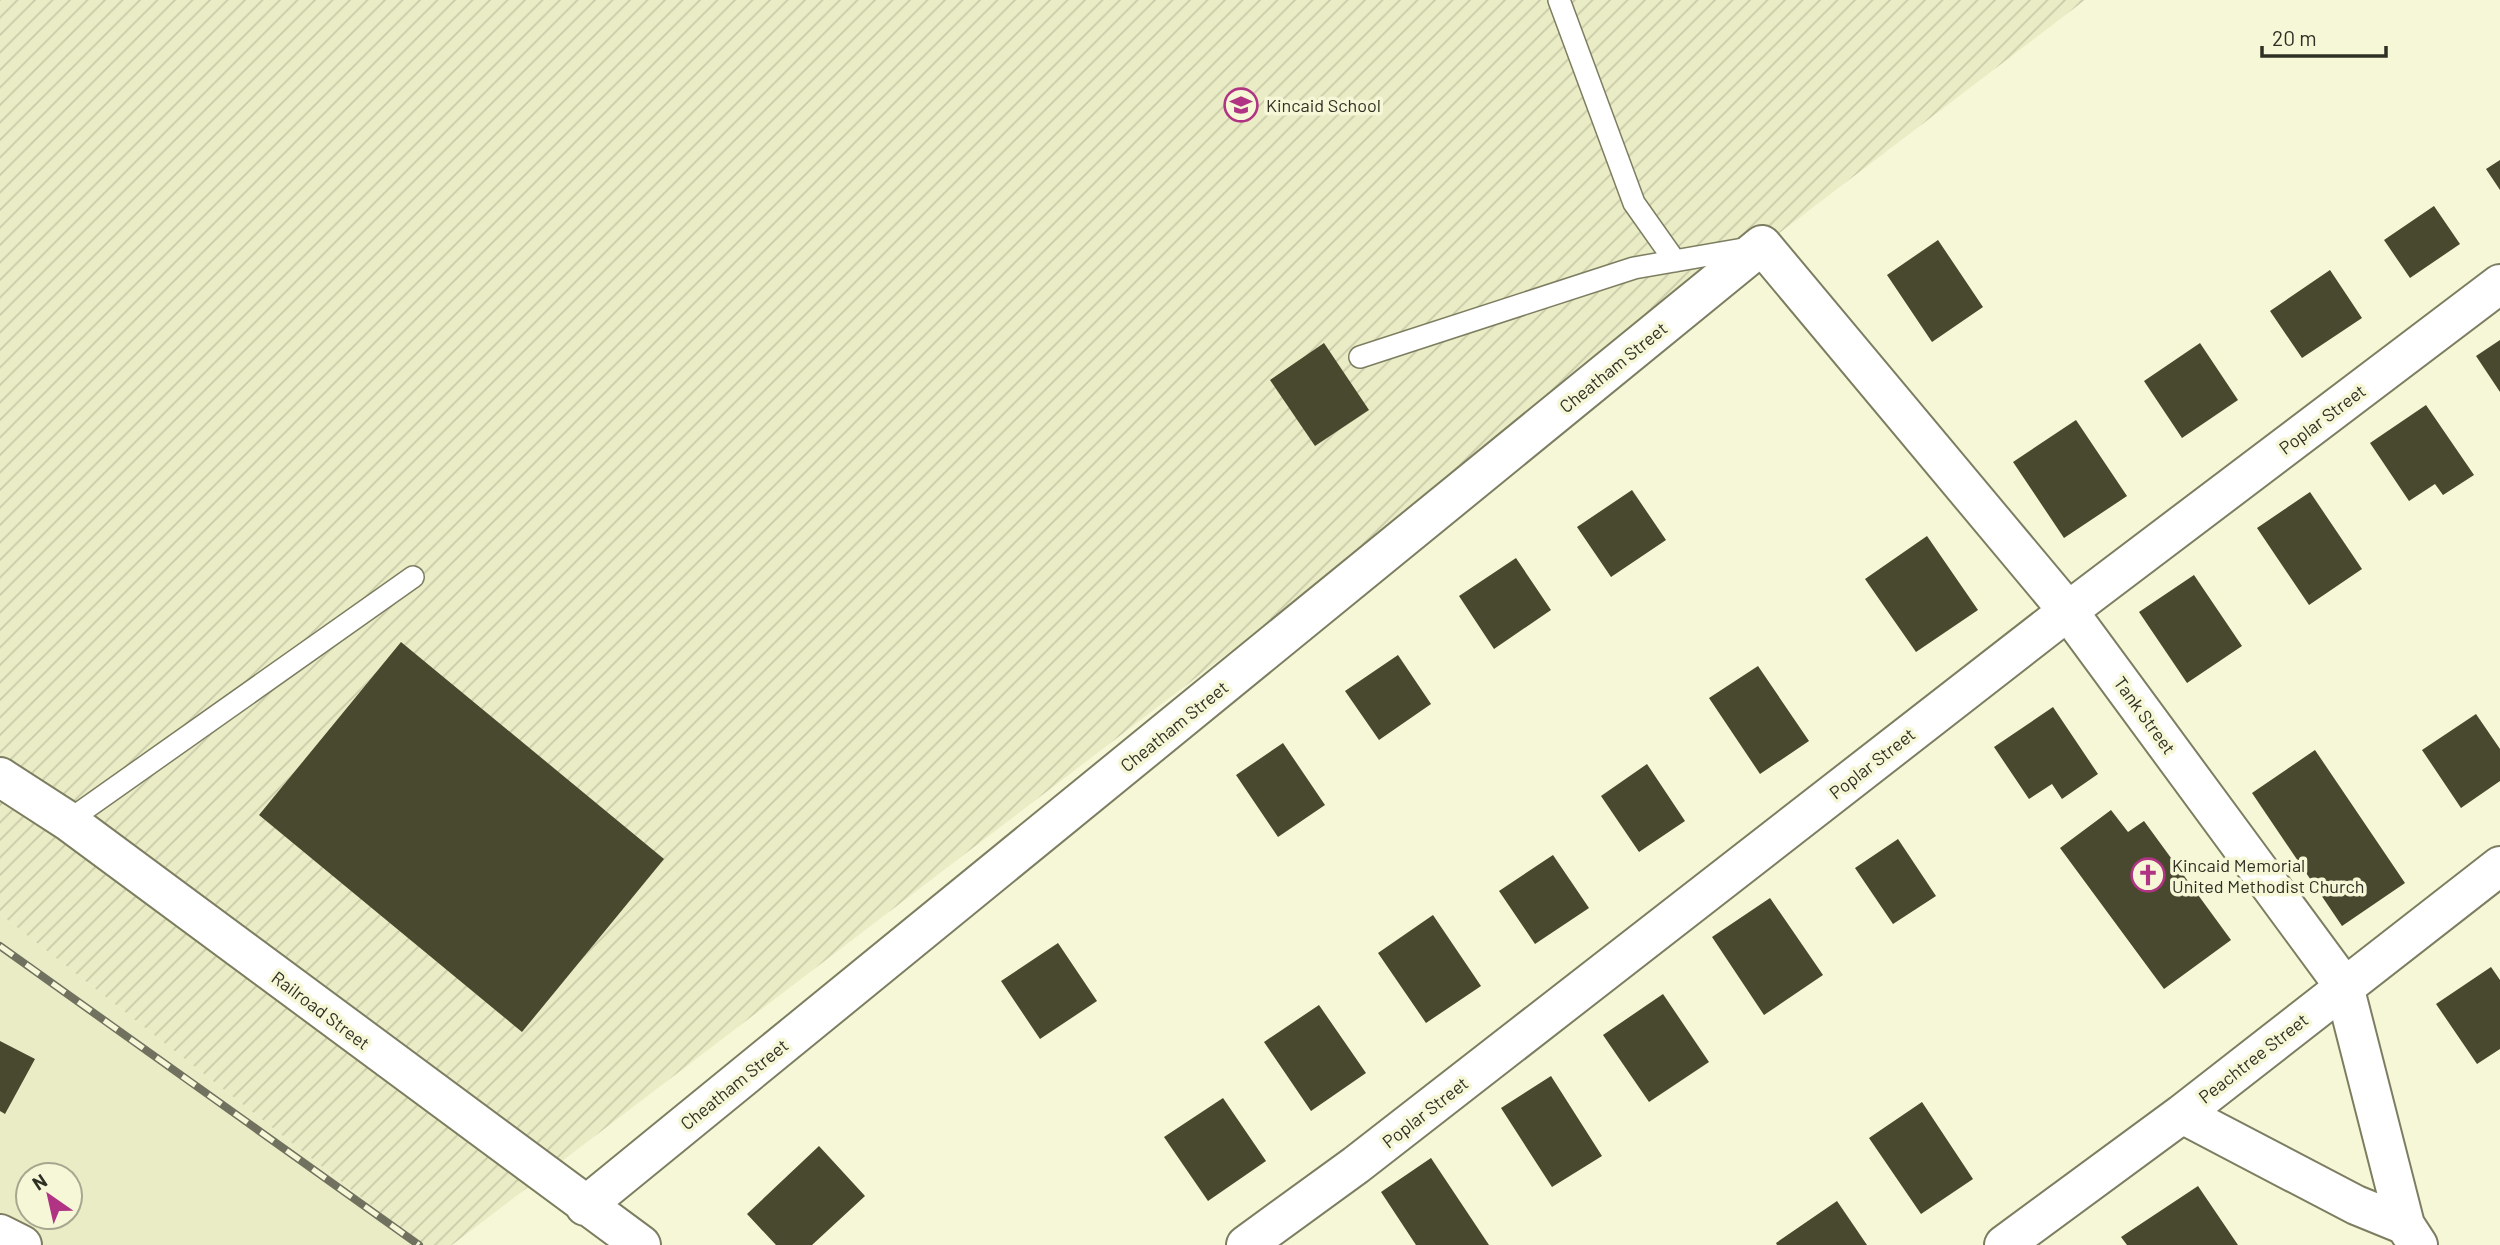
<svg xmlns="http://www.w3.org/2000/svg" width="2500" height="1245" font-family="Barlow,sans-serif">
  <defs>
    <pattern id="industrial-furrows" width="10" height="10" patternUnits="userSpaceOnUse" patternTransform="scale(1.75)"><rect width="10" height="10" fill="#eaecc5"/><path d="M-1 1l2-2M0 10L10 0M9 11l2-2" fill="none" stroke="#c9cba9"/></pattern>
  </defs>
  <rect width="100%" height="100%" fill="#f5f7d7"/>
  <!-- built -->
  <path fill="#eaecc5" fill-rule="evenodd" d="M0,914L422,1245H0ZM28,1175H70V1217H28Z"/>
  <!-- industrial -->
  <path fill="url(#industrial-furrows)" d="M0,0H2085L452,1245H422L0,914Z"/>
  <!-- building -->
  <path fill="#48492e" d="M2500,160V190L2486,169Z
    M2434,206L2460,244L2410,278L2384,240Z
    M1938,240L1983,307L1932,342L1887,275Z
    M2330,270L2362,318L2302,358L2270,311Z
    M2500,340V392L2476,356Z
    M1324,343L1369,410L1315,446L1270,380Z
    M2200,343L2238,400L2182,438L2144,381Z
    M2426,405L2474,475L2443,495L2435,484L2409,501L2370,443Z
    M2076,420L2127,496L2064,538L2013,462Z
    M1632,490L1666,540L1611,577L1577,527Z
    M2310,492L2362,569L2309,605L2257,528Z
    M1927,536L1978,610L1916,652L1865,579Z
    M1516,558L1551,610L1494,649L1459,596Z
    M2194,575L2242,646L2187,683L2139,612Z
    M401,642L664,859L522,1032L259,815Z
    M1398,655L1431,704L1379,740L1345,691Z
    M1758,666L1809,741L1760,774L1709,698Z
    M2053,707L2098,774L2062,799L2052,784L2029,799L1994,747Z
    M2476,714L2500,749V781L2461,808L2422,750Z
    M1283,743L1325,805L1278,837L1236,775Z
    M2315,750L2405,883L2342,926L2252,793Z
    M1647,764L1685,821L1639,852L1601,796Z
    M2111,810L2128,832L2144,821L2231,940L2164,989L2060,848Z
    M1898,839L1936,896L1893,924L1855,868Z
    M1553,855L1589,908L1535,944L1499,891Z
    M1770,898L1823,975L1764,1015L1712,937Z
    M1433,915L1481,986L1426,1023L1378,953Z
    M1058,943L1097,1001L1040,1039L1001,981Z
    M2491,967L2500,980V1049L2477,1064L2436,1004Z
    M1663,994L1709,1062L1649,1102L1603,1035Z
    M1319,1005L1366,1073L1311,1111L1264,1042Z
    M0,1041L35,1059L5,1114L0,1111Z
    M1551,1076L1602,1156L1552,1187L1501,1108Z
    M1223,1098L1266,1161L1208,1201L1164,1137Z
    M1922,1102L1973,1179L1921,1214L1869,1138Z
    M819,1146L865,1196L812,1245H776L747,1214Z
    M1431,1158L1489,1245H1416L1381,1192Z
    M2198,1186L2238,1245H2127L2121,1237Z
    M1837,1201L1867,1245H1777L1776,1243Z"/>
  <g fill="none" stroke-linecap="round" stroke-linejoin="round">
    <defs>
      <path id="service" d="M1559,0L1634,203L1675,261
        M1360,357L1634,268L1749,248
        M68,821L413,577"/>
      <path id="minor" d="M0,777L68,821L641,1245
        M2182,1114L2356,1205L2405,1225
        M585,1206L1762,245L2068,611L2344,986L2405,1225L2418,1245
        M1246,1245L1356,1165L2068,611L2500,284
        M2004,1245L2182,1114L2500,866"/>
      <path id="secondary" d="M0,1234L22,1245"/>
    </defs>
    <!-- service casing -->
    <use href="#service" stroke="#7d7e61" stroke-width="24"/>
    <!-- minor casing -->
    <use href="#minor" stroke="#7d7e61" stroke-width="42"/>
    <!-- secondary casing -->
    <use href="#secondary" stroke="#7d7e61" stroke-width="42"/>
    <!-- service -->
    <use href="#service" stroke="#fff" stroke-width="21"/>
    <!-- minor -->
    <use href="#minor" stroke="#fff" stroke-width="38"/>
    <!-- secondary -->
    <use href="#secondary" stroke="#fff" stroke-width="38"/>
    <defs>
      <path id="rail" d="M0,946L419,1245"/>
    </defs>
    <!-- rail casing -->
    <use href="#rail" stroke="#70725f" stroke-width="8"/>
    <!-- rail -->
    <use href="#rail" stroke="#f5f7d7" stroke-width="5" stroke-dasharray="16" stroke-linecap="butt"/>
  </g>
  <!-- icons -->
  <defs>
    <symbol id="school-ring" viewBox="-11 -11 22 22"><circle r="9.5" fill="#f5f7d7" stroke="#b03384" stroke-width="1.5"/><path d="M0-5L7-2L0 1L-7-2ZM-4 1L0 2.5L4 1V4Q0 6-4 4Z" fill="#b03384"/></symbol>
    <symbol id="church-ring" viewBox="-11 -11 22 22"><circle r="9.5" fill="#f5f7d7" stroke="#b03384" stroke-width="1.5"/><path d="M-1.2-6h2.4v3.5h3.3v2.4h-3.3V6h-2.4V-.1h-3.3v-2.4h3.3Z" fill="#b03384"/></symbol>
  </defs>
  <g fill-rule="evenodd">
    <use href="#school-ring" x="1222" y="86" width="38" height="38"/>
    <use href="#church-ring" x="2129" y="856" width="38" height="38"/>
  </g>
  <g text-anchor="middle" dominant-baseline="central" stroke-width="7" stroke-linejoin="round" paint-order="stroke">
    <!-- poi labels -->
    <g font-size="18" fill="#2f3024" stroke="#f5f7d7" text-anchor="start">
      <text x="1266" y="105">Kincaid School</text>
      <text x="2172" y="865">Kincaid Memorial<tspan x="2172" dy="21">United Methodist Church</tspan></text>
    </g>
    <!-- street labels -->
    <g font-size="18" fill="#2f3024" stroke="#f5f7d7">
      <text transform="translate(1613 367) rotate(-39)">Cheatham Street</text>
      <text transform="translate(2322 419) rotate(-37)">Poplar Street</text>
      <text transform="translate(2145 715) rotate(54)">Tank Street</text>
      <text transform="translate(1174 726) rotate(-39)">Cheatham Street</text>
      <text transform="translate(1872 763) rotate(-38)">Poplar Street</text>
      <text transform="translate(321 1010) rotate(37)">Railroad Street</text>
      <text transform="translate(2253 1058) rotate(-38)">Peachtree Street</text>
      <text transform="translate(734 1084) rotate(-39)">Cheatham Street</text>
      <text transform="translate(1425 1112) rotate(-38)">Poplar Street</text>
    </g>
  </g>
  <!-- north arrow -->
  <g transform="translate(49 1196) rotate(326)"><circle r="33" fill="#f5f7d7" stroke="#a6a78f" stroke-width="2"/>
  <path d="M0-5L12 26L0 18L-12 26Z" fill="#b03384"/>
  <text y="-10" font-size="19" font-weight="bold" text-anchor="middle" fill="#2f3024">N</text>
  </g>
  <!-- scale -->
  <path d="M2262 46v10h124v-10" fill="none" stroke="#2f3024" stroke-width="3.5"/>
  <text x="2272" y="46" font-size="21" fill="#2f3024" stroke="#f5f7d7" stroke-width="5" paint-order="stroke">20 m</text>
</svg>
